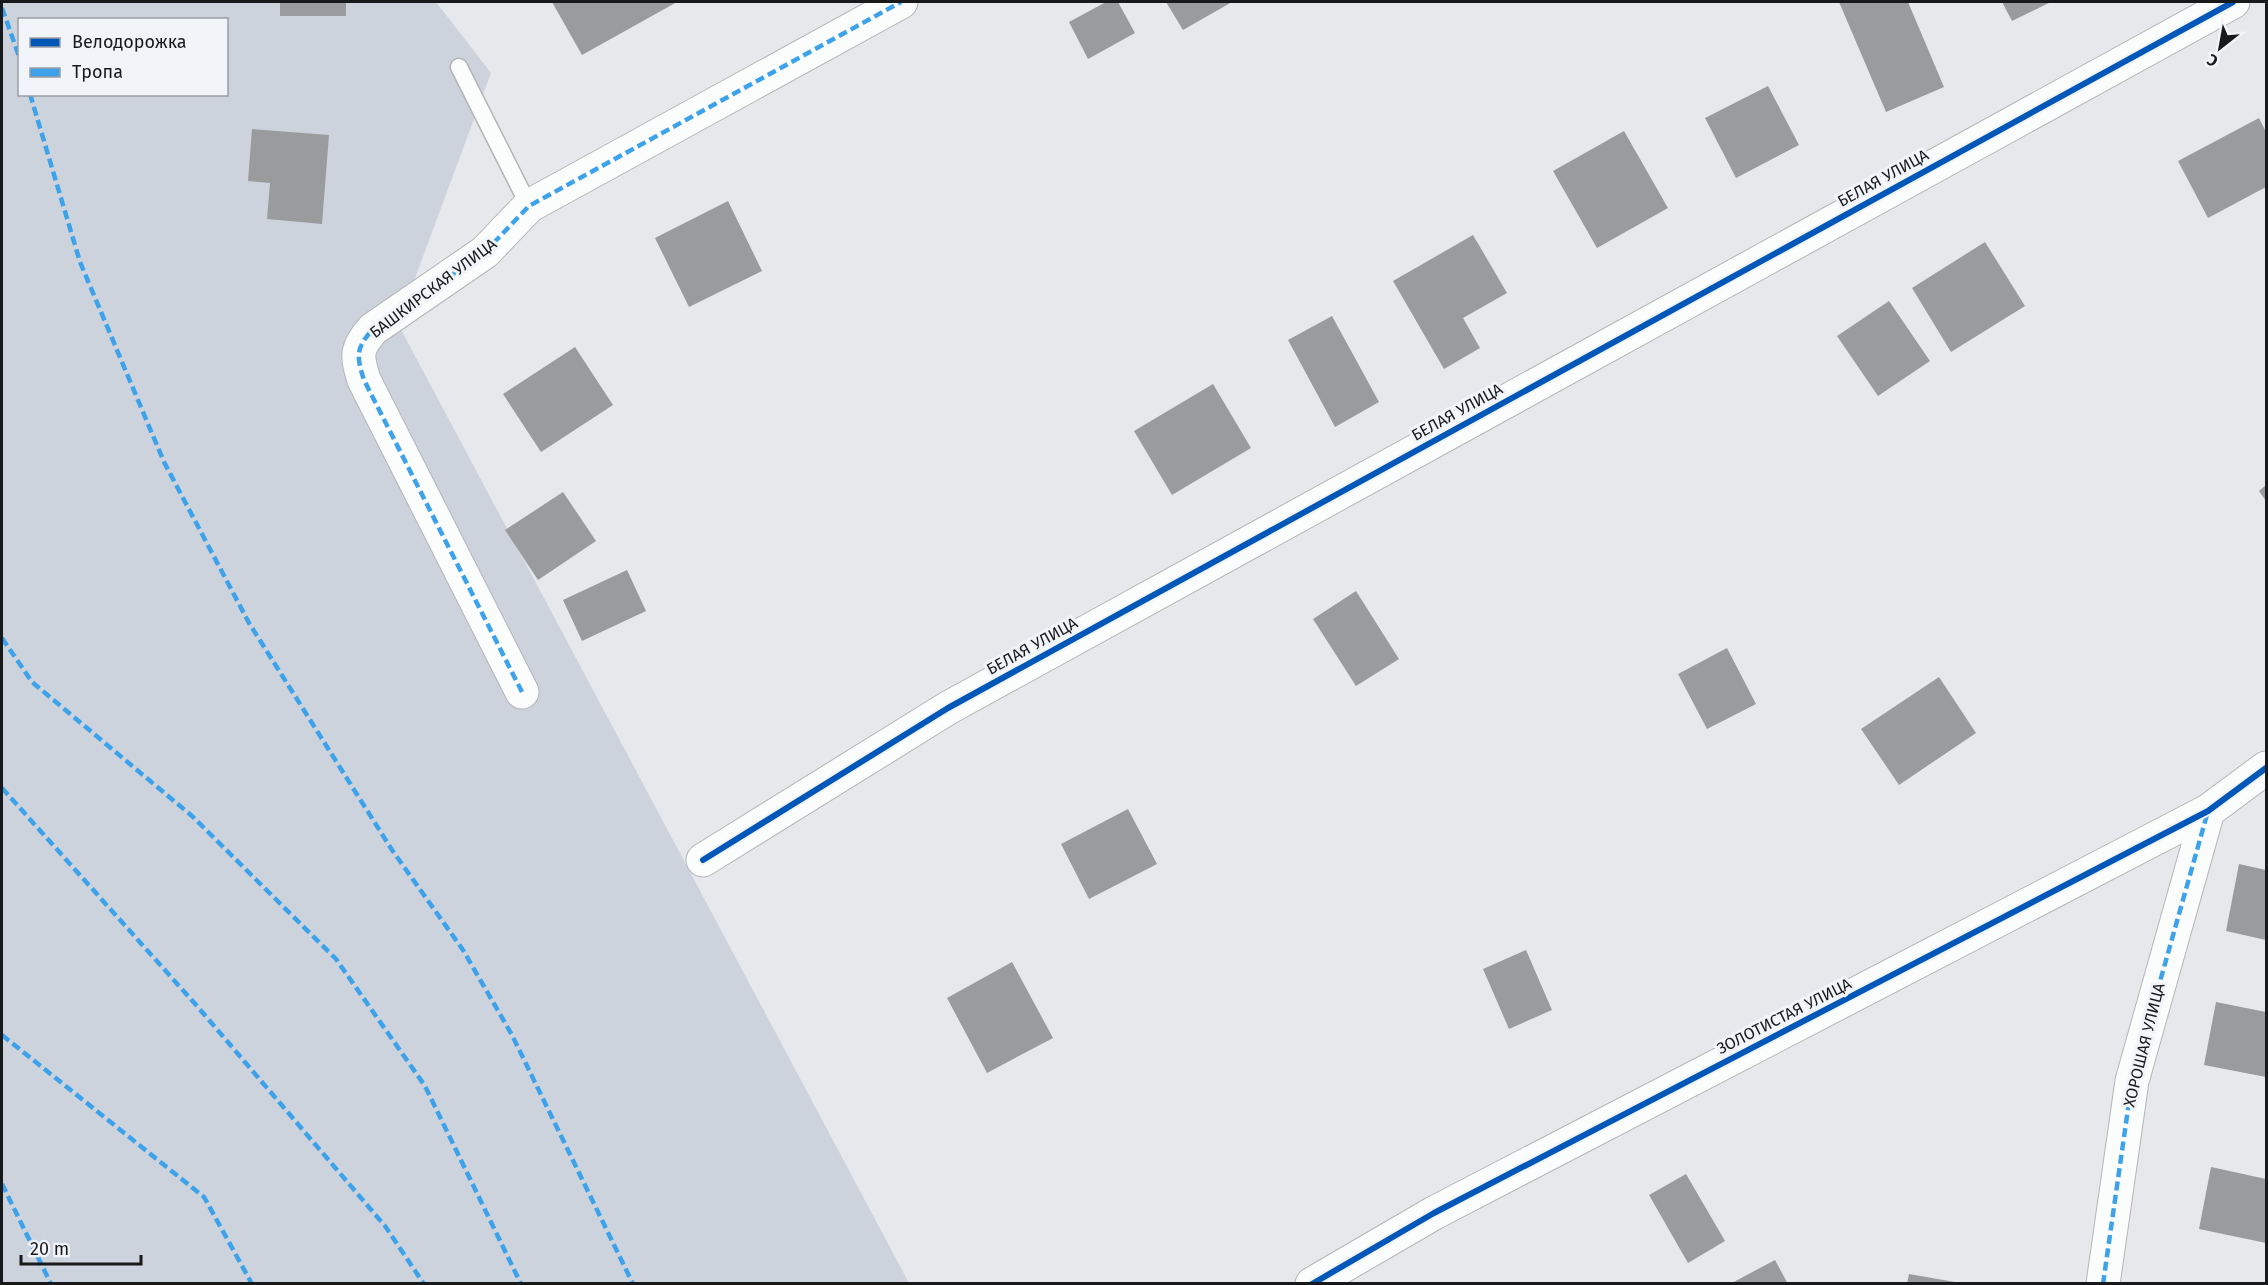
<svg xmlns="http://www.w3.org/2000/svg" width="2268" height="1285" font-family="'Fira Sans',sans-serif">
  <rect width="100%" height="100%" fill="#e6e8eb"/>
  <!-- green -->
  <path fill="#ccd3dd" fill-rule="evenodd" d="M2,2H436L491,73L398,324L909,1283L2,1284ZM20,20H226V94H20Z"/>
  <!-- building -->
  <path fill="#9a9b9d" d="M280,2H346V16H280Z
    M552,2H677L582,55Z
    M1106,2H1118L1135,33L1088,59L1069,22Z
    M1166,2H1232L1183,30Z
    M1839,2H1908L1944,87L1886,112Z
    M2002,2H2051L2012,21Z
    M1768,86L1799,145L1736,178L1705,118Z
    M2259,118L2266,132V187L2208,218L2178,161Z
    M252,129L329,135L322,224L267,219L270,183L248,181Z
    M1624,131L1668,208L1597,248L1553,171Z
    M728,201L762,271L689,307L655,238Z
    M1473,235L1507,293L1463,318L1480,348L1444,369L1393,281Z
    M1985,242L2025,306L1951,352L1912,288Z
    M1889,301L1930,361L1878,396L1837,336Z
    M1332,316L1379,402L1335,427L1288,340Z
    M575,347L613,405L541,452L503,394Z
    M1213,384L1251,448L1172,495L1134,431Z
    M2266,485V501L2259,491Z
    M563,492L596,541L538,580L505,530Z
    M627,570L646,611L582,641L563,600Z
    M1356,591L1399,659L1356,686L1313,619Z
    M1727,648L1756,704L1707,729L1678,674Z
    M1939,677L1976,733L1899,785L1861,729Z
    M1128,809L1157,864L1089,899L1061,844Z
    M2239,864L2266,870V940L2226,931Z
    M1526,950L1552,1010L1509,1029L1483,969Z
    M1012,962L1053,1038L987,1073L947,998Z
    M2216,1002L2266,1012V1077L2204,1065Z
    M2211,1167L2266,1179V1243L2199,1229Z
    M1686,1174L1725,1241L1688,1263L1649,1195Z
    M1775,1260L1788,1284H1730Z
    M1909,1274L1955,1282V1284H1907Z"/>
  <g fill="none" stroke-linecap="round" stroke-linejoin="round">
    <defs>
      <path id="lane" d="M459,67L529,206"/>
      <path id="street" d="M522,692L364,380C356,355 356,348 373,329L485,252L529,206L901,2
        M703,860L948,708L2233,2
        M1312,1284L1434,1213L2208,811L2266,768
        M2103,1284L2132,1081L2208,811"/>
    </defs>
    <!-- lane casing -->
    <use href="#lane" stroke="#b4b5b7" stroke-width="19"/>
    <!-- street casing -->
    <use href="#street" stroke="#b4b5b7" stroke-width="35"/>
    <!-- lane -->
    <use href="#lane" stroke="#fbfcfc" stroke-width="16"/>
    <!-- street -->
    <use href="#street" stroke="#fbfcfc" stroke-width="33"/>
    <!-- quiet -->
    <path stroke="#3da2ea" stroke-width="4.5" stroke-dasharray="9 4.5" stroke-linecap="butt" d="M2,8L20,59
      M30,94L80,262L164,462L249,623L392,850L463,950L512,1035L633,1284
      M2,638L32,682L192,816L336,959L425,1086L521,1284
      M522,692L364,380C356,355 356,348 373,329L485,252L529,206L901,2
      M2,788L197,1006L385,1226L424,1284
      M2,1035L204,1197L252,1284
      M2,1184L51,1284
      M2103,1284L2132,1081L2208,811"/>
    <defs>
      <path id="cycleway" d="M703,860L948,708L2233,2
        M1312,1284L1434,1213L2208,811L2266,768"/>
    </defs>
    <!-- cycleway casing -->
    <use href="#cycleway" stroke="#f1f5fa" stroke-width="10"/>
    <!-- cycleway -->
    <use href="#cycleway" stroke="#0057b8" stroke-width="6"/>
  </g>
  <g text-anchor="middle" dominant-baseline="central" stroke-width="6" stroke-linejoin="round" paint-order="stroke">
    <!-- street labels -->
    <g font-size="16" fill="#18191b" stroke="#f1f5fa">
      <text transform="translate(1883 178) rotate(-29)">БЕЛАЯ УЛИЦА</text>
      <text transform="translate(433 288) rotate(-37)">БАШКИРСКАЯ УЛИЦА</text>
      <text transform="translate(1457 412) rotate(-29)">БЕЛАЯ УЛИЦА</text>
      <text transform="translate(1032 646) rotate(-29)">БЕЛАЯ УЛИЦА</text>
      <text transform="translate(1784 1016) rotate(-27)">ЗОЛОТИСТАЯ УЛИЦА</text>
      <text transform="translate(2144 1045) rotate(-76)">ХОРОШАЯ УЛИЦА</text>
    </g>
  </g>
  <!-- border -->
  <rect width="2268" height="1285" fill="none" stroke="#18191b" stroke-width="6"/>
  <!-- legend -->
  <rect x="18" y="18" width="210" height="78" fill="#f1f5fa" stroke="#9a9da1" stroke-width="1.5"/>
  <rect x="30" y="38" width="30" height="9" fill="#0057b8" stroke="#9a9da1" stroke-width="1.5"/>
  <text x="72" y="48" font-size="18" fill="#18191b">Велодорожка</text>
  <rect x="30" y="68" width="30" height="9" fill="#3da2ea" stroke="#9a9da1" stroke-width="1.5"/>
  <text x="72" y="78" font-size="18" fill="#18191b">Тропа</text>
  <!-- north arrow -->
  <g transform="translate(2220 48) rotate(211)" stroke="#f1f5fa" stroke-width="4.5" paint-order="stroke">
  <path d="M0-4.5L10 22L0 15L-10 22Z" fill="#18191b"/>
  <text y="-9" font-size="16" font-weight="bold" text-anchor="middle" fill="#18191b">С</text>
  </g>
  <!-- scale -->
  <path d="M21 1255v9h120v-9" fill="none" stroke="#18191b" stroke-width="3"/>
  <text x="30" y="1255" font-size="18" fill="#18191b" stroke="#f1f5fa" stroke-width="4.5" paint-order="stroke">20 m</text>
</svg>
